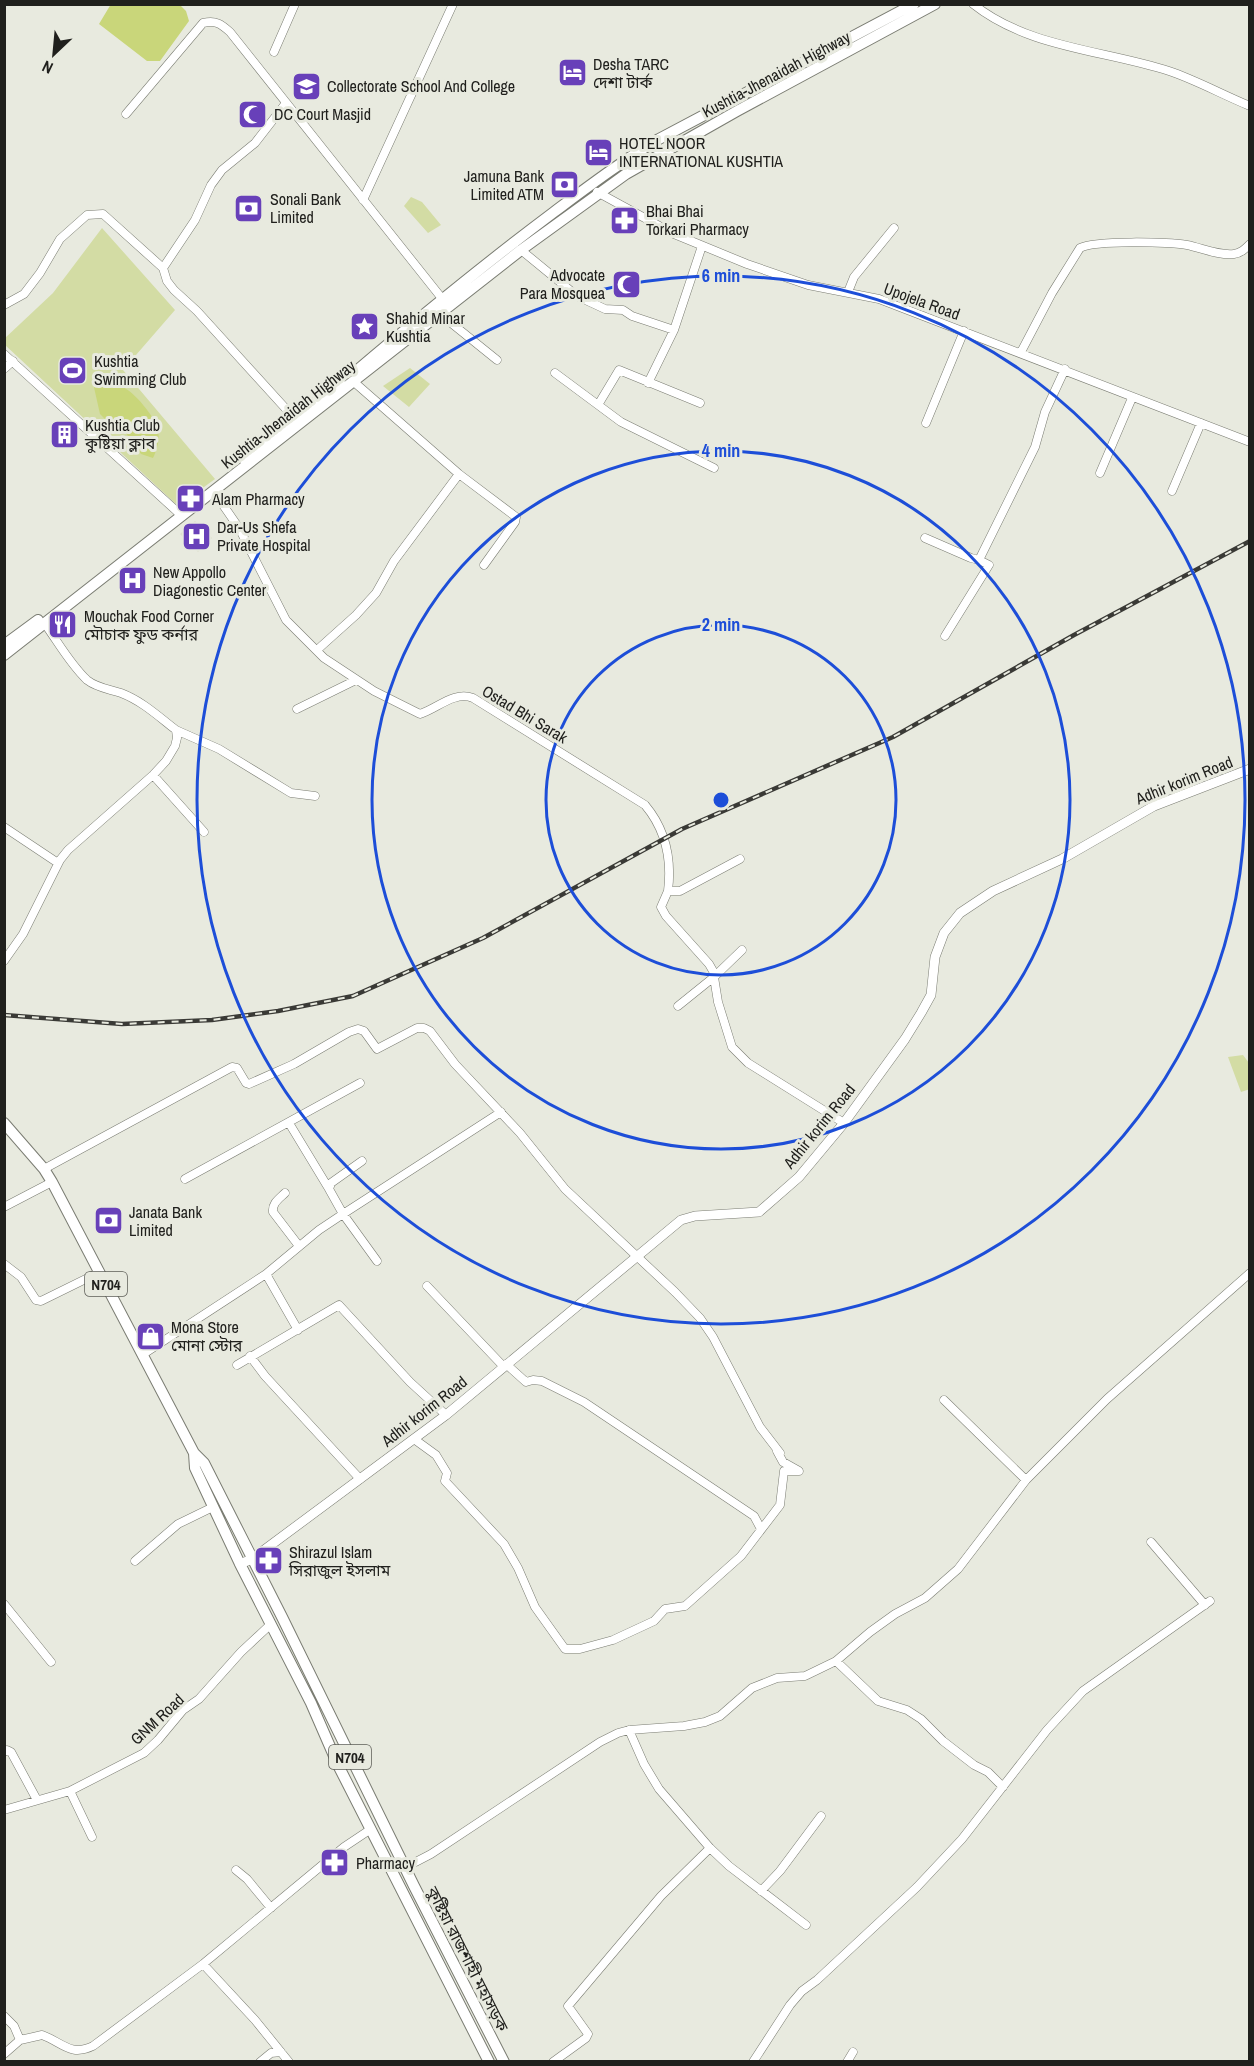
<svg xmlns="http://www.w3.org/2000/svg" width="1254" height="2066" font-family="'Archivo Narrow','Noto Sans Bengali',sans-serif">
  <rect width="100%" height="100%" fill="#e8eadf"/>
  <!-- built -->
  <path fill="#dde0ce" d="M195,521L212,538L198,552L180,534Z"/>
  <!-- green -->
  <path fill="#d3dca4" d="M411,197L422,202L441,225L428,233L404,206Z
    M102,228L175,310L123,370L215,479L178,506L5,345L4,339L53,293Z
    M410,368L430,384L409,407L383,386Z
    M1243,1055L1249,1063L1250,1089L1241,1092L1228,1057Z"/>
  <!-- water -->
  <path fill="#c9d67a" d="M111,4L180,5L186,11L189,21L160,61H147L99,24Z
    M93,383C102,385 113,384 122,387C133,390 156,418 158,430C160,439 157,450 153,458L141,454L125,432L112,426L100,414Z"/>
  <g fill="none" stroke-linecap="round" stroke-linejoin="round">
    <defs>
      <path id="minor" d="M973,4C1028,48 1104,50 1169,71C1196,80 1223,95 1250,106
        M274,52L295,4
        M126,114L203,23C216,20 221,24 230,32L444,301
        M597,192L674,234L747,264L808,285L879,299L1250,442
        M363,200L453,4
        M521,250L577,296L605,309L623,310L632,316L674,330
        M163,268L195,220L211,185L222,170L255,143L286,103
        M848,292L854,277L894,228
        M4,305L24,294L40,273L60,239L87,215L103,214L163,268L167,281L174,290L197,311L296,420
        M440,314L497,360
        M1021,352L1052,293L1080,248C1095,240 1167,242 1187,245C1202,248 1219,256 1234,254C1241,253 1245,249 1250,244
        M4,354L182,516
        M4,369L13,361
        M555,373L621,422L714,468
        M354,382L459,474L516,517L515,522L484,565
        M648,383L674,330L702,246
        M598,405L619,370L700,403
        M926,423L964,331
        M1100,473L1132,398
        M1172,491L1201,423
        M214,492L239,528L286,620L324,658L374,691L420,714C438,708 454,691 473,698L645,805C666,830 672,859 668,891
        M925,538L971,558L979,560L1035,447L1045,412L1065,369
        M945,636L989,565L979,560
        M317,650L356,615L376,593L394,561L459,474
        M297,709L356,680
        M176,730L219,749L291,793L315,796
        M153,775L204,832
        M4,827L58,863
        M740,859L680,891H668L661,907L666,916L709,964L713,971L718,1002L732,1047L748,1063L844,1123
        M4,961L23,934L60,860L68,850L153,775L166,761L175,746L177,738L176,730C158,716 142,701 121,693C109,689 97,688 87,680C70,664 58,642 45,624
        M678,1006L714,977L742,950
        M289,1123L329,1189
        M362,1161L331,1183L329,1189L343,1214L377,1261
        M44,1169L232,1067L237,1068L246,1083L249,1084L294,1064L349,1032L358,1029L364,1031L377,1049L417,1028H424L430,1031L455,1064L520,1133L565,1189L675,1292L700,1318L713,1337L760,1427L780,1453
        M185,1179L360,1083
        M285,1193C279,1199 272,1203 273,1212L299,1246
        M4,1207L52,1182
        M4,1264L21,1277L36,1300L41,1301L100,1272
        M266,1274L298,1330
        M427,1286L503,1366
        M142,1355L266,1274L319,1230L343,1214L501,1112
        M250,1356L265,1376L360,1479
        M506,1364L526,1382L533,1380L542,1381L584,1402L754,1516L761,1529
        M237,1365L339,1305L410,1382L446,1415
        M944,1400L1026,1480
        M414,1439L436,1455L447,1473L445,1481L504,1544L518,1568L535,1607L565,1649H580L613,1640L654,1621L665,1609L685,1606L741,1556L780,1505L784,1471H799L783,1462L777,1451
        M1151,1542L1205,1605
        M135,1561L178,1524L213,1507
        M4,1604L51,1662
        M836,1661L878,1701L907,1710L921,1719L943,1741L974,1765L988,1772L1003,1787
        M629,1730L644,1764L659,1789L710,1848L729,1866L806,1925
        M4,1752L7,1750L11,1752L37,1800
        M70,1791L92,1837
        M4,1810L70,1791L144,1753L158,1740L183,1710L199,1699L241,1652L271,1624
        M406,1867L431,1854L600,1742L618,1733L629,1730L684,1726L705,1722L720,1716L752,1688L777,1678L805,1676L836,1661L870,1632L895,1614L925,1598L958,1569L1026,1480L1107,1399L1250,1273
        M236,1870L247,1879L271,1908
        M761,1891L780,1871L821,1816
        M203,1964L255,2020L289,2062
        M4,2016L14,2026L20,2040
        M4,2054L20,2040L42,2035C62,2042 70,2057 93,2046L203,1964L344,1847L371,1829
        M260,2062L271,2053L281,2052
        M553,2062L586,2038L588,2034L568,2006L661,1896L710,1848
        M753,2062L790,2005L802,1991L817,1980L917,1887L962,1839L1047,1730L1083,1691L1210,1601
        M847,2062L853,2052"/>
      <path id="major" d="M240,1564L252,1559L446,1415L681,1220L695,1216L759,1212L799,1177L844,1123L905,1039L921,1013L931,995L935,957L944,933L960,913L993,891L1062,859L1154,806L1250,769"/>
      <path id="highway" d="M355,372C420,317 486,263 554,212C589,186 622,161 659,139L914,4
        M244,459L294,418L340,383
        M4,645L38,620
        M4,655L521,250L626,174L737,111L935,4
        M4,1123L44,1169L52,1182L194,1453L204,1463L282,1617L414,1886L504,2062
        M194,1453L195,1468L240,1564L311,1703L338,1765L489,2062"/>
    </defs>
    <!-- minor casing -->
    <use href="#minor" stroke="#7a7c72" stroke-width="9"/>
    <!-- major casing -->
    <use href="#major" stroke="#7a7c72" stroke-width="10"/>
    <!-- highway casing -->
    <use href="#highway" stroke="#7a7c72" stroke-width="12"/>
    <!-- minor -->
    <use href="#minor" stroke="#fff" stroke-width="8"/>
    <!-- major -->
    <use href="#major" stroke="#fff" stroke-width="9"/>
    <!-- highway -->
    <use href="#highway" stroke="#fff" stroke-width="10"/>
    <defs>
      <path id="rail" d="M4,1015L122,1024L212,1020L278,1011L353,996L483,938L682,829L893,737L1074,635L1250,541"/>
    </defs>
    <!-- rail casing -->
    <use href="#rail" stroke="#3a3a36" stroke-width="4.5"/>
    <!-- rail -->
    <use href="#rail" stroke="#e8eadf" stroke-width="2" stroke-dasharray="7" stroke-linecap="butt"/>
  </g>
  <!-- distance rings -->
  <g fill="none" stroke="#1d4ed8" stroke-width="3">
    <circle cx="721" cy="800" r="175"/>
    <circle cx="721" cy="800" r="349"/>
    <circle cx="721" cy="800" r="524"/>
  </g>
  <!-- icons -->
  <defs>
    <symbol id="hotel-square" viewBox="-11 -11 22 22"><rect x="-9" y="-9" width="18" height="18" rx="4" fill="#6840b9" stroke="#e8eadf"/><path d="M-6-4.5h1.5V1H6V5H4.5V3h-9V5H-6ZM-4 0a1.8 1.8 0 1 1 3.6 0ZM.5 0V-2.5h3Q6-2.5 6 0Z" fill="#fff"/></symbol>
    <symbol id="school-square" viewBox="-11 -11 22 22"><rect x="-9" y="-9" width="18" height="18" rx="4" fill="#6840b9" stroke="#e8eadf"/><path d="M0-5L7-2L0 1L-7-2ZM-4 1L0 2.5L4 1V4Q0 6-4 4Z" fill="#fff"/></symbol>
    <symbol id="mosque-square" viewBox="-11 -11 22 22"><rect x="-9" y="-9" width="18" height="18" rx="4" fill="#6840b9" stroke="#e8eadf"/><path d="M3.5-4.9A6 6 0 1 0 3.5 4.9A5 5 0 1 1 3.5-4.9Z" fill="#fff"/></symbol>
    <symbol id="bank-square" viewBox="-11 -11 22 22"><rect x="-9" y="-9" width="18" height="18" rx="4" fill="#6840b9" stroke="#e8eadf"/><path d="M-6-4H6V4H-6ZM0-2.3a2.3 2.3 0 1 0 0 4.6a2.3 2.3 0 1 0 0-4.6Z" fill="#fff"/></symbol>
    <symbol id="pharmacy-square" viewBox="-11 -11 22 22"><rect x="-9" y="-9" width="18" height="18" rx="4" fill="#6840b9" stroke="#e8eadf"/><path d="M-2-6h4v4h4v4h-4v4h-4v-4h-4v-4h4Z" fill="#fff"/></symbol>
    <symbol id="sight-square" viewBox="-11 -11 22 22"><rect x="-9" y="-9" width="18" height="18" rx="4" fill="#6840b9" stroke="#e8eadf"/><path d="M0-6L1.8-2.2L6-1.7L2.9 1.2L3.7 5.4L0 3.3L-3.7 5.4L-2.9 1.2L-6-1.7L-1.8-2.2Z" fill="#fff"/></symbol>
    <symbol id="stadium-square" viewBox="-11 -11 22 22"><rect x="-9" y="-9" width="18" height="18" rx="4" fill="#6840b9" stroke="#e8eadf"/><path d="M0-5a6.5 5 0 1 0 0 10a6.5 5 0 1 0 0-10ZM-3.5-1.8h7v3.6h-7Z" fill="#fff"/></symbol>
    <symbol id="building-square" viewBox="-11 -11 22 22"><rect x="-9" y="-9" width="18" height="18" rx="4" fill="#6840b9" stroke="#e8eadf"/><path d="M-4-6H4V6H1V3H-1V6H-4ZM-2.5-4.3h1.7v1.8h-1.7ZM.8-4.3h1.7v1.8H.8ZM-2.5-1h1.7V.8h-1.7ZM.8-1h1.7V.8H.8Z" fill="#fff"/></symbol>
    <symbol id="hospital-square" viewBox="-11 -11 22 22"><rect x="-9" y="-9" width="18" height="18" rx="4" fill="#6840b9" stroke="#e8eadf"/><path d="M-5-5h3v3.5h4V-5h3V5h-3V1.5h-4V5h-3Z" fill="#fff"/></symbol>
    <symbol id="restaurant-square" viewBox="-11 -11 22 22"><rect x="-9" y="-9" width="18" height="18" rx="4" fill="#6840b9" stroke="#e8eadf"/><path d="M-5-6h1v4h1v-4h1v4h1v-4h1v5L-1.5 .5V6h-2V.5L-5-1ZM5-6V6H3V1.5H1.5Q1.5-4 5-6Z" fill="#fff"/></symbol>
    <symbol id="shop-square" viewBox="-11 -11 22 22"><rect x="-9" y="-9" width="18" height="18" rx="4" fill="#6840b9" stroke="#e8eadf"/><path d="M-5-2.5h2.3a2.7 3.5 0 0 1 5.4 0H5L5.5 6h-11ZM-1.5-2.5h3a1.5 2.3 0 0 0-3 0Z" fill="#fff"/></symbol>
  </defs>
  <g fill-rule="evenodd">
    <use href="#hotel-square" x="556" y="56" width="33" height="33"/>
    <use href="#school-square" x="290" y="70" width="33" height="33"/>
    <use href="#mosque-square" x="236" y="98" width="33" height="33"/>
    <use href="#hotel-square" x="582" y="136" width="33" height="33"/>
    <use href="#bank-square" x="548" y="168" width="33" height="33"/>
    <use href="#bank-square" x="232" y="192" width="33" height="33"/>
    <use href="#pharmacy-square" x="608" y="204" width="33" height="33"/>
    <use href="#mosque-square" x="610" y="268" width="33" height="33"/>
    <use href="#sight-square" x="348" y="310" width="33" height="33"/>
    <use href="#stadium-square" x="56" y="354" width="33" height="33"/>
    <use href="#building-square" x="48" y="418" width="33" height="33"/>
    <use href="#pharmacy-square" x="174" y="482" width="33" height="33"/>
    <use href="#hospital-square" x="180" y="520" width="33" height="33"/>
    <use href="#hospital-square" x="116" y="564" width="33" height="33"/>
    <use href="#restaurant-square" x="46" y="608" width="33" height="33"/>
    <use href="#bank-square" x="92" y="1204" width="33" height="33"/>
    <use href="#shop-square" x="134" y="1320" width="33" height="33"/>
    <use href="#pharmacy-square" x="252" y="1544" width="33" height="33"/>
    <use href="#pharmacy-square" x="318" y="1846" width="33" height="33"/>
  </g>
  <g text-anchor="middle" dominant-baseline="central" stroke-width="6" stroke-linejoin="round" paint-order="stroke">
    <!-- shield labels -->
    <g fill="#e8eadf" stroke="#5c5d57" stroke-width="1.5">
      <rect x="85" y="1272" width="42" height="24" rx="4.5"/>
      <rect x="329" y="1745" width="42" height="24" rx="4.5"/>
    </g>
    <g font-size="15" font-weight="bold" fill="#20201d">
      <text x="106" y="1284">N704</text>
      <text x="350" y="1757">N704</text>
    </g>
    <!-- poi labels -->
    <g font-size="16" fill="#20201d" stroke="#e8eadf" text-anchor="start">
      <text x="593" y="64">Desha TARC<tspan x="593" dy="18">দেশা টার্ক</tspan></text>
      <text x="327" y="86">Collectorate School And College</text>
      <text x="274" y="114">DC Court Masjid</text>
      <text x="619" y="143">HOTEL NOOR<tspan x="619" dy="18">INTERNATIONAL KUSHTIA</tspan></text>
      <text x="544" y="176" text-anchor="end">Jamuna Bank<tspan x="544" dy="18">Limited ATM</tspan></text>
      <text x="270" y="199">Sonali Bank<tspan x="270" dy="18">Limited</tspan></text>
      <text x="646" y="211">Bhai Bhai<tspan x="646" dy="18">Torkari Pharmacy</tspan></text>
      <text x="605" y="275" text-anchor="end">Advocate<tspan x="605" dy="18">Para Mosquea</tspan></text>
      <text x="386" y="318">Shahid Minar<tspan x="386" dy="18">Kushtia</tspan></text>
      <text x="94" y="361">Kushtia<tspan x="94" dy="18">Swimming Club</tspan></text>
      <text x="85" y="425">Kushtia Club<tspan x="85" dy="18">কুষ্টিয়া ক্লাব</tspan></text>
      <text x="212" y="499">Alam Pharmacy</text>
      <text x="217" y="527">Dar-Us Shefa<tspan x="217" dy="18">Private Hospital</tspan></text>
      <text x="153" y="572">New Appollo<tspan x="153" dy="18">Diagonestic Center</tspan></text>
      <text x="84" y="616">Mouchak Food Corner<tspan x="84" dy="18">মৌচাক ফুড কর্নার</tspan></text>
      <text x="129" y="1212">Janata Bank<tspan x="129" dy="18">Limited</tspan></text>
      <text x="171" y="1327">Mona Store<tspan x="171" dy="18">মোনা স্টোর</tspan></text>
      <text x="289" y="1552">Shirazul Islam<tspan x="289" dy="18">সিরাজুল ইসলাম</tspan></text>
      <text x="356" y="1863">Pharmacy</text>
    </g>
    <!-- street labels -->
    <g font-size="16" fill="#20201d" stroke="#e8eadf">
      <text transform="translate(776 74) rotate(-28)">Kushtia-Jhenaidah Highway</text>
      <text transform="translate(922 301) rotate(20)">Upojela Road</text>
      <text transform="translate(288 414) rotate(-38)">Kushtia-Jhenaidah Highway</text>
      <text transform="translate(525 714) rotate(31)">Ostad Bhi Sarak</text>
      <text transform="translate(1184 780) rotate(-22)">Adhir korim Road</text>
      <text transform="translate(819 1126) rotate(-51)">Adhir korim Road</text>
      <text transform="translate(424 1411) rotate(-38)">Adhir korim Road</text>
      <text transform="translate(157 1719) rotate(-43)">GNM Road</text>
      <text transform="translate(468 1959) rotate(63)">কুষ্টিয়া রাজশাহী মহাসড়ক</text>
    </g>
  </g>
  <circle cx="721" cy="800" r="9" fill="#1d4ed8" stroke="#e8eadf" stroke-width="3"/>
  <g font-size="18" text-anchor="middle" font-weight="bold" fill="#1d4ed8" stroke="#e8eadf" stroke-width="6" stroke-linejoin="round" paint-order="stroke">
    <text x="721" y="282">6 min</text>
    <text x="721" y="457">4 min</text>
    <text x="721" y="631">2 min</text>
  </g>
  <!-- border -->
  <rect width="1254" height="2066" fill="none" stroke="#20201d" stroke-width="12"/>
  <!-- north arrow -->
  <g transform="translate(54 54) rotate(206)" stroke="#e8eadf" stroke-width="4.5" paint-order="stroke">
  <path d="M0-4.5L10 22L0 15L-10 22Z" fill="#20201d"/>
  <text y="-9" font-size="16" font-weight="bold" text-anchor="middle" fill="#20201d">N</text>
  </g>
</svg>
